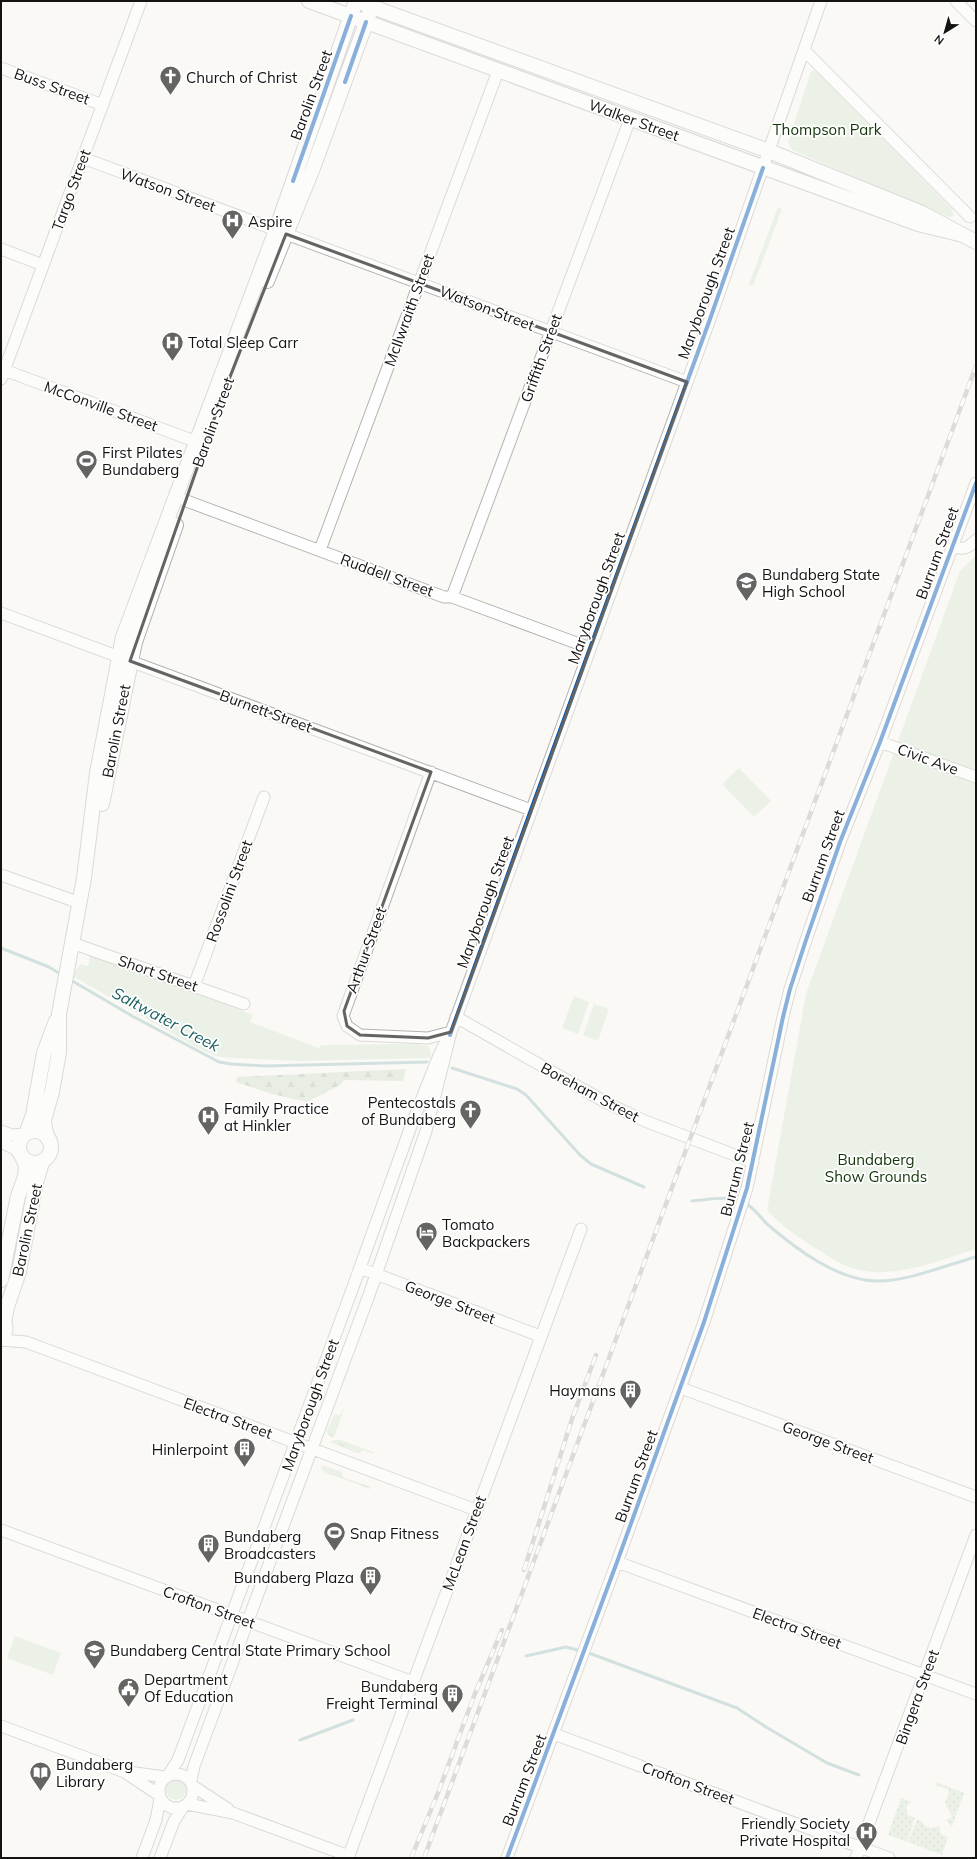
<svg xmlns="http://www.w3.org/2000/svg" width="977" height="1859" font-family="Mulish,sans-serif">
  <defs>
    <pattern id="grass-tufts" width="24" height="20" patternUnits="userSpaceOnUse"><rect width="24" height="20" fill="#dae7d4"/><path d="M3 7l-1-3M5 7V3M7 7l1-3M15 17l-1-3M17 17v-4M19 17l1-3" fill="none" stroke="#bac5b5"/></pattern>
    <pattern id="forest-firs" width="22" height="20" patternUnits="userSpaceOnUse"><rect width="22" height="20" fill="#d3e1ce"/><path d="M5 1l3.5 6h-7zM16 11l3.5 6h-7z" fill="#b4c0b0"/></pattern>
    <pattern id="garden-dots" width="8" height="8" patternUnits="userSpaceOnUse"><rect width="8" height="8" fill="#dae7d4"/><path d="M2 2h.1M6 6h.1" fill="none" stroke="#bac5b5" stroke-width="1.8" stroke-linecap="round"/></pattern>
  </defs>
  <rect width="100%" height="100%" fill="#faf9f6"/>
  <!-- grass -->
  <path fill="url(#grass-tufts)" d="M343,1409H344L334,1437H331L326,1432L334,1415H340Z
    M334,1440H341L375,1453L374,1454L363,1450L360,1453H356L330,1442Z
    M322,1465L342,1472L343,1477L371,1487L370,1489L324,1472L321,1468Z"/>
  <!-- forest -->
  <path fill="url(#forest-firs)" d="M406,1069L403,1081L344,1080L340,1085L307,1102L272,1094L236,1082L237,1077Z"/>
  <!-- park -->
  <path fill="#dae7d4" d="M811,71H816L951,208L954,216L949,217L792,150L788,142Z
    M778,207L782,209L753,286L749,284Z
    M976,555V1249C937,1261 889,1282 849,1267C836,1262 824,1253 812,1246C795,1235 780,1225 767,1210L806,994L960,571Z
    M739,768L771,801L754,817L722,784Z
    M90,954L253,1015L250,1022L319,1048L321,1045L418,1044L428,1046L431,1052L430,1058L298,1061L231,1058L215,1056L196,1047L76,978L74,977L75,971L81,964L88,966Z
    M574,996L589,1002L578,1034L562,1028Z
    M594,1004L609,1009L598,1041L583,1035Z
    M15,1636L61,1653L53,1675L7,1658Z
    M166 1790a10 10 0 1 1 20 0a10 10 0 1 1-20 0Z"/>
  <!-- garden -->
  <path fill="url(#garden-dots)" d="M936,1782L964,1793L952,1827L947,1821H944L952,1817L945,1802L949,1793L947,1789L935,1785Z
    M901,1798L912,1802L908,1804L906,1808L908,1815L915,1818L907,1842L888,1835Z
    M917,1819L922,1821L925,1826L931,1828L939,1826L941,1834L948,1837L942,1855L908,1842Z"/>
  <g fill="none" stroke-linecap="round" stroke-linejoin="round">
    <!-- stream -->
    <path stroke="#a2c4c4" stroke-width="3" d="M1,948L49,967L62,975
      M69,979L134,1017L219,1062L231,1064L265,1066L427,1062
      M452,1068L517,1089L526,1095L580,1155L591,1164L644,1187
      M692,1201C708,1200 728,1195 743,1202C753,1206 760,1217 767,1224C796,1249 837,1280 876,1281C906,1282 946,1265 976,1257
      M586,1652L737,1708L766,1727L827,1763L859,1775
      M526,1656L566,1647L581,1651
      M300,1740L353,1720"/>
    <defs>
      <path id="minor" d="M956,1L976,21
        M804,50L970,217
        M1,68L103,105
        M83,158L276,230
        M286,234L687,382
        M1,249L43,265
        M4,370L197,442
        M1,379L141,1
        M184,500L444,597H452L590,648
        M953,547C964,550 968,548 976,540
        M320,550L498,71
        M452,597L630,119
        M1,613L531,810
        M880,742L976,777
        M431,772L343,1016L347,1026L360,1035L428,1038L451,1032
        M1,875L80,903
        M72,943L244,1004
        M194,986L264,797
        M456,1017L607,1103L645,1121L753,1162
        M1,1131L12,1135L25,1134
        M1,1142L15,1149L20,1155
        M360,1268L540,1336
        M1,1340L26,1342L476,1510
        M681,1388L976,1497
        M1,1530L413,1682
        M617,1562L976,1694
        M1,1726L122,1771L164,1777
        M554,1734L889,1858
        M126,1773L159,1795
        M159 1791a17 17 0 1 1 34 0a17 17 0 1 1-34 0Z
        M169,1774L178,1760L349,1298L411,1126L438,1058L444,1045
        M191,1781L194,1766L369,1295L426,1131L451,1032L710,319L821,1
        M193,1786L228,1809
        M187,1804L233,1813L349,1856
        M142,1858L156,1820L160,1799
        M160,1858L174,1821L183,1807
        M348,1858L581,1229
        M507,1858L617,1562L704,1322L747,1188L783,1017L790,989L806,940L840,842L880,742L976,483
        M856,1858L976,1535"/>
      <path id="major" d="M309,1L918,224L959,234
        M364,4L769,151L922,213L976,242
        M267,281L313,168L374,1
        M102,804L135,642L176,525
        M19 1147a16 16 0 1 1 32 0a16 16 0 1 1-32 0Z
        M26,1134L33,1115L44,1053L56,1021
        M48,1139L45,1129L44,1120L52,1092L59,1052V1014L84,878L97,773L123,637L276,230L356,1
        M1,1280L18,1196L25,1177L26,1165L23,1159
        M1,1317C7,1324 7,1332 1,1339
        M4,1322L7,1307L19,1272L36,1183L42,1162"/>
    </defs>
    <!-- minor casing -->
    <use href="#minor" stroke="#b4b3b1" stroke-width="13"/>
    <!-- major casing -->
    <use href="#major" stroke="#b4b3b1" stroke-width="16"/>
    <!-- minor -->
    <use href="#minor" stroke="#fefefe" stroke-width="11"/>
    <!-- major -->
    <use href="#major" stroke="#fefefe" stroke-width="14"/>
    <defs>
      <path id="rail" d="M524,1570L572,1419L596,1355
        M411,1858L438,1793L474,1696L502,1630
        M424,1858L976,366"/>
    </defs>
    <!-- rail casing -->
    <use href="#rail" stroke="#b8b7b6" stroke-width="4.5"/>
    <!-- rail -->
    <use href="#rail" stroke="#fff" stroke-width="3" stroke-dasharray="9" stroke-linecap="butt"/>
    <defs>
      <path id="cycleway" d="M345,82L366,22
        M293,181L351,16
        M450,1035L531,810L710,319L763,168
        M507,1858L617,1562L704,1322L747,1188L783,1017L790,989L806,940L840,842L880,742L976,483"/>
    </defs>
    <!-- cycleway casing -->
    <use href="#cycleway" stroke="#fff" stroke-width="6"/>
    <!-- cycleway -->
    <use href="#cycleway" stroke="#0057b8" stroke-width="4"/>
  </g>
  <!-- marked area -->
  <path d="M0 0H977V1859H0ZM286,234L687,382L451,1032L428,1038L360,1035L347,1026L344,1011L431,772L130,661L219,405Z" fill="#faf9f6" fill-opacity=".55" fill-rule="evenodd"/>
  <path fill="none" stroke="#646462" stroke-width="3" stroke-linejoin="round" d="M286,234L687,382L451,1032L428,1038L360,1035L347,1026L344,1011L431,772L130,661L219,405Z"/>
  <!-- icons -->
  <defs>
    <symbol id="church-pin" viewBox="-11 -11 22 30"><path d="M0 17L-7.5 6A9.5 9.5 0 1 1 7.5 6Z" fill="#646462" stroke="#fff"/><path d="M-1.2-6h2.4v3.5h3.3v2.4h-3.3V6h-2.4V-.1h-3.3v-2.4h3.3Z" fill="#fff"/></symbol>
    <symbol id="hospital-pin" viewBox="-11 -11 22 30"><path d="M0 17L-7.5 6A9.5 9.5 0 1 1 7.5 6Z" fill="#646462" stroke="#fff"/><path d="M-5-5h3v3.5h4V-5h3V5h-3V1.5h-4V5h-3Z" fill="#fff"/></symbol>
    <symbol id="stadium-pin" viewBox="-11 -11 22 30"><path d="M0 17L-7.5 6A9.5 9.5 0 1 1 7.5 6Z" fill="#646462" stroke="#fff"/><path d="M0-5a6.5 5 0 1 0 0 10a6.5 5 0 1 0 0-10ZM-3.5-1.8h7v3.6h-7Z" fill="#fff"/></symbol>
    <symbol id="school-pin" viewBox="-11 -11 22 30"><path d="M0 17L-7.5 6A9.5 9.5 0 1 1 7.5 6Z" fill="#646462" stroke="#fff"/><path d="M0-5L7-2L0 1L-7-2ZM-4 1L0 2.5L4 1V4Q0 6-4 4Z" fill="#fff"/></symbol>
    <symbol id="hotel-pin" viewBox="-11 -11 22 30"><path d="M0 17L-7.5 6A9.5 9.5 0 1 1 7.5 6Z" fill="#646462" stroke="#fff"/><path d="M-6-4.5h1.5V1H6V5H4.5V3h-9V5H-6ZM-4 0a1.8 1.8 0 1 1 3.6 0ZM.5 0V-2.5h3Q6-2.5 6 0Z" fill="#fff"/></symbol>
    <symbol id="building-pin" viewBox="-11 -11 22 30"><path d="M0 17L-7.5 6A9.5 9.5 0 1 1 7.5 6Z" fill="#646462" stroke="#fff"/><path d="M-4-6H4V6H1V3H-1V6H-4ZM-2.5-4.3h1.7v1.8h-1.7ZM.8-4.3h1.7v1.8H.8ZM-2.5-1h1.7V.8h-1.7ZM.8-1h1.7V.8H.8Z" fill="#fff"/></symbol>
    <symbol id="civic-pin" viewBox="-11 -11 22 30"><path d="M0 17L-7.5 6A9.5 9.5 0 1 1 7.5 6Z" fill="#646462" stroke="#fff"/><path d="M-.6-6.5H3V-4.5H.6V-3L4-1V1h2V6H-6V1h2V-1L-.6-3ZM-1.2 2.5V6h2.4V2.5Z" fill="#fff"/></symbol>
    <symbol id="library-pin" viewBox="-11 -11 22 30"><path d="M0 17L-7.5 6A9.5 9.5 0 1 1 7.5 6Z" fill="#646462" stroke="#fff"/><path d="M-6-4Q-3-5.5-.7-3.5V5Q-3 3-6 4ZM6-4Q3-5.5 .7-3.5V5Q3 3 6 4Z" fill="#fff"/></symbol>
  </defs>
  <g fill-rule="evenodd">
    <use href="#church-pin" x="158" y="64" width="25" height="34"/>
    <use href="#hospital-pin" x="220" y="208" width="25" height="34"/>
    <use href="#hospital-pin" x="160" y="330" width="25" height="34"/>
    <use href="#stadium-pin" x="74" y="448" width="25" height="34"/>
    <use href="#school-pin" x="734" y="570" width="25" height="34"/>
    <use href="#church-pin" x="458" y="1098" width="25" height="34"/>
    <use href="#hospital-pin" x="196" y="1104" width="25" height="34"/>
    <use href="#hotel-pin" x="414" y="1220" width="25" height="34"/>
    <use href="#building-pin" x="618" y="1378" width="25" height="34"/>
    <use href="#building-pin" x="232" y="1436" width="25" height="34"/>
    <use href="#stadium-pin" x="322" y="1520" width="25" height="34"/>
    <use href="#building-pin" x="196" y="1532" width="25" height="34"/>
    <use href="#building-pin" x="358" y="1564" width="25" height="34"/>
    <use href="#school-pin" x="82" y="1638" width="25" height="34"/>
    <use href="#civic-pin" x="116" y="1676" width="25" height="34"/>
    <use href="#building-pin" x="440" y="1682" width="25" height="34"/>
    <use href="#library-pin" x="28" y="1760" width="25" height="34"/>
    <use href="#hospital-pin" x="854" y="1820" width="25" height="34"/>
  </g>
  <g text-anchor="middle" dominant-baseline="central" stroke-width="3.5" stroke-linejoin="round" paint-order="stroke">
    <!-- poi labels -->
    <g font-size="15" fill="#141312" stroke="#fff" text-anchor="start">
      <text x="186" y="77">Church of Christ</text>
      <text x="248" y="221">Aspire</text>
      <text x="188" y="342">Total Sleep Carr</text>
      <text x="102" y="452">First Pilates<tspan x="102" dy="17">Bundaberg</tspan></text>
      <text x="762" y="574">Bundaberg State<tspan x="762" dy="17">High School</tspan></text>
      <text x="456" y="1102" text-anchor="end">Pentecostals<tspan x="456" dy="17">of Bundaberg</tspan></text>
      <text x="224" y="1108">Family Practice<tspan x="224" dy="17">at Hinkler</tspan></text>
      <text x="442" y="1224">Tomato<tspan x="442" dy="17">Backpackers</tspan></text>
      <text x="616" y="1390" text-anchor="end">Haymans</text>
      <text x="228" y="1449" text-anchor="end">Hinlerpoint</text>
      <text x="350" y="1533">Snap Fitness</text>
      <text x="224" y="1536">Bundaberg<tspan x="224" dy="17">Broadcasters</tspan></text>
      <text x="354" y="1577" text-anchor="end">Bundaberg Plaza</text>
      <text x="110" y="1650">Bundaberg Central State Primary School</text>
      <text x="144" y="1679">Department<tspan x="144" dy="17">Of Education</tspan></text>
      <text x="438" y="1686" text-anchor="end">Bundaberg<tspan x="438" dy="17">Freight Terminal</tspan></text>
      <text x="56" y="1764">Bundaberg<tspan x="56" dy="17">Library</tspan></text>
      <text x="850" y="1823" text-anchor="end">Friendly Society<tspan x="850" dy="17">Private Hospital</tspan></text>
    </g>
    <!-- street labels -->
    <g font-size="15" fill="#141312" stroke="#fff">
      <text transform="translate(52 86) rotate(20)">Buss Street</text>
      <text transform="translate(311 95) rotate(-70)">Barolin Street</text>
      <text transform="translate(634 120) rotate(20)">Walker Street</text>
      <text transform="translate(71 190) rotate(-70)">Targo Street</text>
      <text transform="translate(168 190) rotate(20)">Watson Street</text>
      <text transform="translate(706 293) rotate(-70)">Maryborough Street</text>
      <text transform="translate(487 308) rotate(21)">Watson Street</text>
      <text transform="translate(409 310) rotate(-70)">McIlwraith Street</text>
      <text transform="translate(541 358) rotate(-70)">Griffith Street</text>
      <text transform="translate(101 406) rotate(20)">McConville Street</text>
      <text transform="translate(213 422) rotate(-70)">Barolin Street</text>
      <text transform="translate(937 553) rotate(-70)">Burrum Street</text>
      <text transform="translate(387 575) rotate(20)">Ruddell Street</text>
      <text transform="translate(596 598) rotate(-70)">Maryborough Street</text>
      <text transform="translate(266 711) rotate(20)">Burnett Street</text>
      <text transform="translate(116 731) rotate(-79)">Barolin Street</text>
      <text transform="translate(928 759) rotate(20)">Civic Ave</text>
      <text transform="translate(823 856) rotate(-70)">Burrum Street</text>
      <text transform="translate(229 891) rotate(-70)">Rossolini Street</text>
      <text transform="translate(485 902) rotate(-70)">Maryborough Street</text>
      <text transform="translate(366 950) rotate(-70)">Arthur Street</text>
      <text transform="translate(158 973) rotate(19)">Short Street</text>
      <text transform="translate(590 1092) rotate(28)">Boreham Street</text>
      <text transform="translate(737 1169) rotate(-76)">Burrum Street</text>
      <text transform="translate(27 1230) rotate(-78)">Barolin Street</text>
      <text transform="translate(450 1302) rotate(21)">George Street</text>
      <text transform="translate(310 1405) rotate(-70)">Maryborough Street</text>
      <text transform="translate(228 1418) rotate(20)">Electra Street</text>
      <text transform="translate(828 1442) rotate(20)">George Street</text>
      <text transform="translate(636 1476) rotate(-70)">Burrum Street</text>
      <text transform="translate(464 1543) rotate(-70)">McLean Street</text>
      <text transform="translate(209 1607) rotate(20)">Crofton Street</text>
      <text transform="translate(797 1628) rotate(20)">Electra Street</text>
      <text transform="translate(917 1697) rotate(-70)">Bingera Street</text>
      <text transform="translate(524 1780) rotate(-69)">Burrum Street</text>
      <text transform="translate(688 1783) rotate(20)">Crofton Street</text>
    </g>
    <!-- park labels -->
    <g font-size="15" fill="#123508" stroke="#fff">
      <text x="827" y="129">Thompson Park</text>
      <text x="876" y="1159">Bundaberg<tspan x="876" dy="17">Show Grounds</tspan></text>
    </g>
    <!-- water labels -->
    <g font-size="16" font-style="italic" fill="#195d5e" stroke="#fff">
      <text transform="translate(166 1019) rotate(28)">Saltwater Creek</text>
    </g>
  </g>
  <!-- border -->
  <rect width="977" height="1859" fill="none" stroke="#141312" stroke-width="4"/>
  <!-- north arrow -->
  <g transform="translate(945 32) rotate(217)" stroke="#ffffff" stroke-width="3" paint-order="stroke">
  <path d="M0-3L7 15L0 10L-7 15Z" fill="#141312"/>
  <text y="-6" font-size="11" font-weight="bold" text-anchor="middle" fill="#141312">N</text>
  </g>
</svg>
